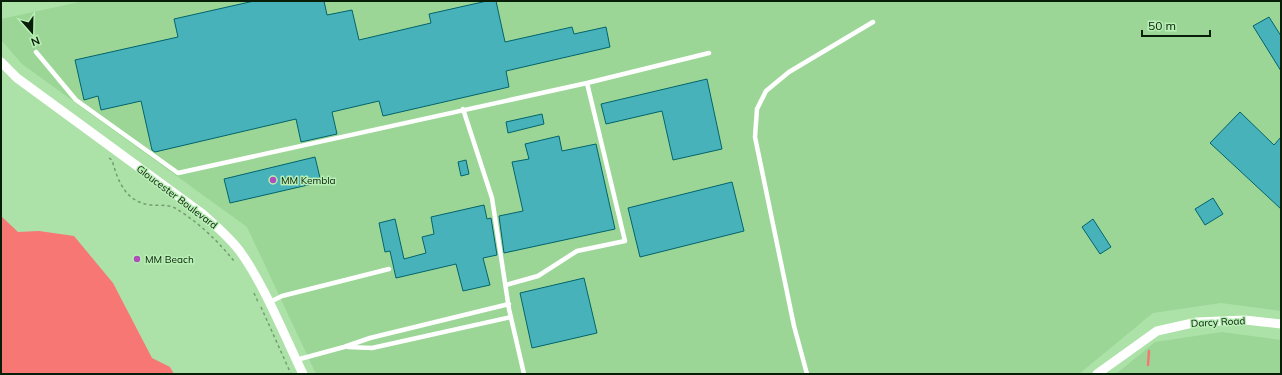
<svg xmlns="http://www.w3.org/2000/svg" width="1282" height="375" font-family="Mulish,sans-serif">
  <rect width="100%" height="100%" fill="#ace2a7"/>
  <!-- built -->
  <path fill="#9bd697" d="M84,1H1281V311L1221,303L1153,313L1079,374H316L247,227L22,64L1,40V19Z
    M1222,332L1281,340V374H1116L1155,342Z"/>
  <!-- water -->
  <path fill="#f77775" d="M1,216L18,232L39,231L74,236L113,283L152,358L170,367L174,374H1Z"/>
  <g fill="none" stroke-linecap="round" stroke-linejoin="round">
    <!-- stream -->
    <path stroke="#f77775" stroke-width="2.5" d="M1148,365L1149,351"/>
  </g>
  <!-- building -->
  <path fill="#48b2bb" stroke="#02646b" d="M254,1H324L327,15L352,10L359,40L431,23L429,14L487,1H496L505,42L572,27L574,34L606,27L610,47L506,71L509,87L383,116L379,101L332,112L337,134L301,142L296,119L155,152L152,150L141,101L101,110L98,96L84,100L75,60L178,37L174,19Z
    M1269,17L1281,36V71L1253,26Z
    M707,79L722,149L673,160L662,111L606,124L601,104Z
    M1240,112L1274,145L1281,137V209L1210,143Z
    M542,114L544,124L508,133L506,122Z
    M559,136L562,151L596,144L615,229L504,253L499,216L523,211L512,162L529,159L525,144Z
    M315,157L321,182L230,203L224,179Z
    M466,160L469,174L461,176L458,162Z
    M732,182L744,231L640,257L628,208Z
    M1213,198L1223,214L1205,225L1195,209Z
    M484,205L487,219L491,218L497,255L483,258L490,285L463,291L456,264L396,278L390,251L385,252L379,223L395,219L404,259L426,253L422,237L434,234L431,217Z
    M1093,219L1111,247L1100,254L1082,227Z
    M584,278L597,333L532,348L520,293Z"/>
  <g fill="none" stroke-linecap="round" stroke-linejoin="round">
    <!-- path -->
    <path stroke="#739d70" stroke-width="1.5" stroke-dasharray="3 3" stroke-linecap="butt" d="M109,158L112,160C118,181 125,202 151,205C159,206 167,204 175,208C197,221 218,241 234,261
      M254,293L258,302
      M261,307L291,374"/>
    <!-- lane -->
    <path stroke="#fff" stroke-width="4.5" d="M36,52L76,100L178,173L587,83L709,53
      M463,109L492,198L509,309L524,374
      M506,285L538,276L577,251L625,241L587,83
      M268,303L282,296L389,269
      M348,347L372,348L511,317
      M296,360L344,347L370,338L509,304
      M807,374L794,326L755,137L757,109L766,91L789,72L873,22"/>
    <!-- street -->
    <path stroke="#fff" stroke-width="9" d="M1,62L17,78L204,215C216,226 229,237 239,250C264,284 284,335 303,374
      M1097,374L1157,331L1197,322L1245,320L1281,324"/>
  </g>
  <!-- markers -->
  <g fill="#ae50ba" stroke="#b8efb4" stroke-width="1.5">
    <circle cx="273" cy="180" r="4"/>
    <circle cx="137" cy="259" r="4"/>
  </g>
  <g text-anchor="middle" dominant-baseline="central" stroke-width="3" stroke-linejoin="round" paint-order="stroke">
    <!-- poi labels -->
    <g font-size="10" fill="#091e09" stroke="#b8efb4" text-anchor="start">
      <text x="281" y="180">MM Kembla</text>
      <text x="145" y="259">MM Beach</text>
    </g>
    <!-- street labels -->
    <g font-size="10" fill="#091e09" stroke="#b8efb4">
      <text transform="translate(177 197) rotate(37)">Gloucester Boulevard</text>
      <text transform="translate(1218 322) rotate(-3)">Darcy Road</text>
    </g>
  </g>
  <!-- border -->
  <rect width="1282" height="375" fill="none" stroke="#091e09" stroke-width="4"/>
  <!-- north arrow -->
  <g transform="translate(32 32) rotate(160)" stroke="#b8efb4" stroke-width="3" paint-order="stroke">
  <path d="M0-3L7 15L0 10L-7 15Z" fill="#091e09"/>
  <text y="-6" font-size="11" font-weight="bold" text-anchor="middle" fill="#091e09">N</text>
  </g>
  <!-- scale -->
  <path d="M1142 30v6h68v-6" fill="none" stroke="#091e09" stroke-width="2"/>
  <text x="1148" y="30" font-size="12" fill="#091e09" stroke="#b8efb4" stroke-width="3" paint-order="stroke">50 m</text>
</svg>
